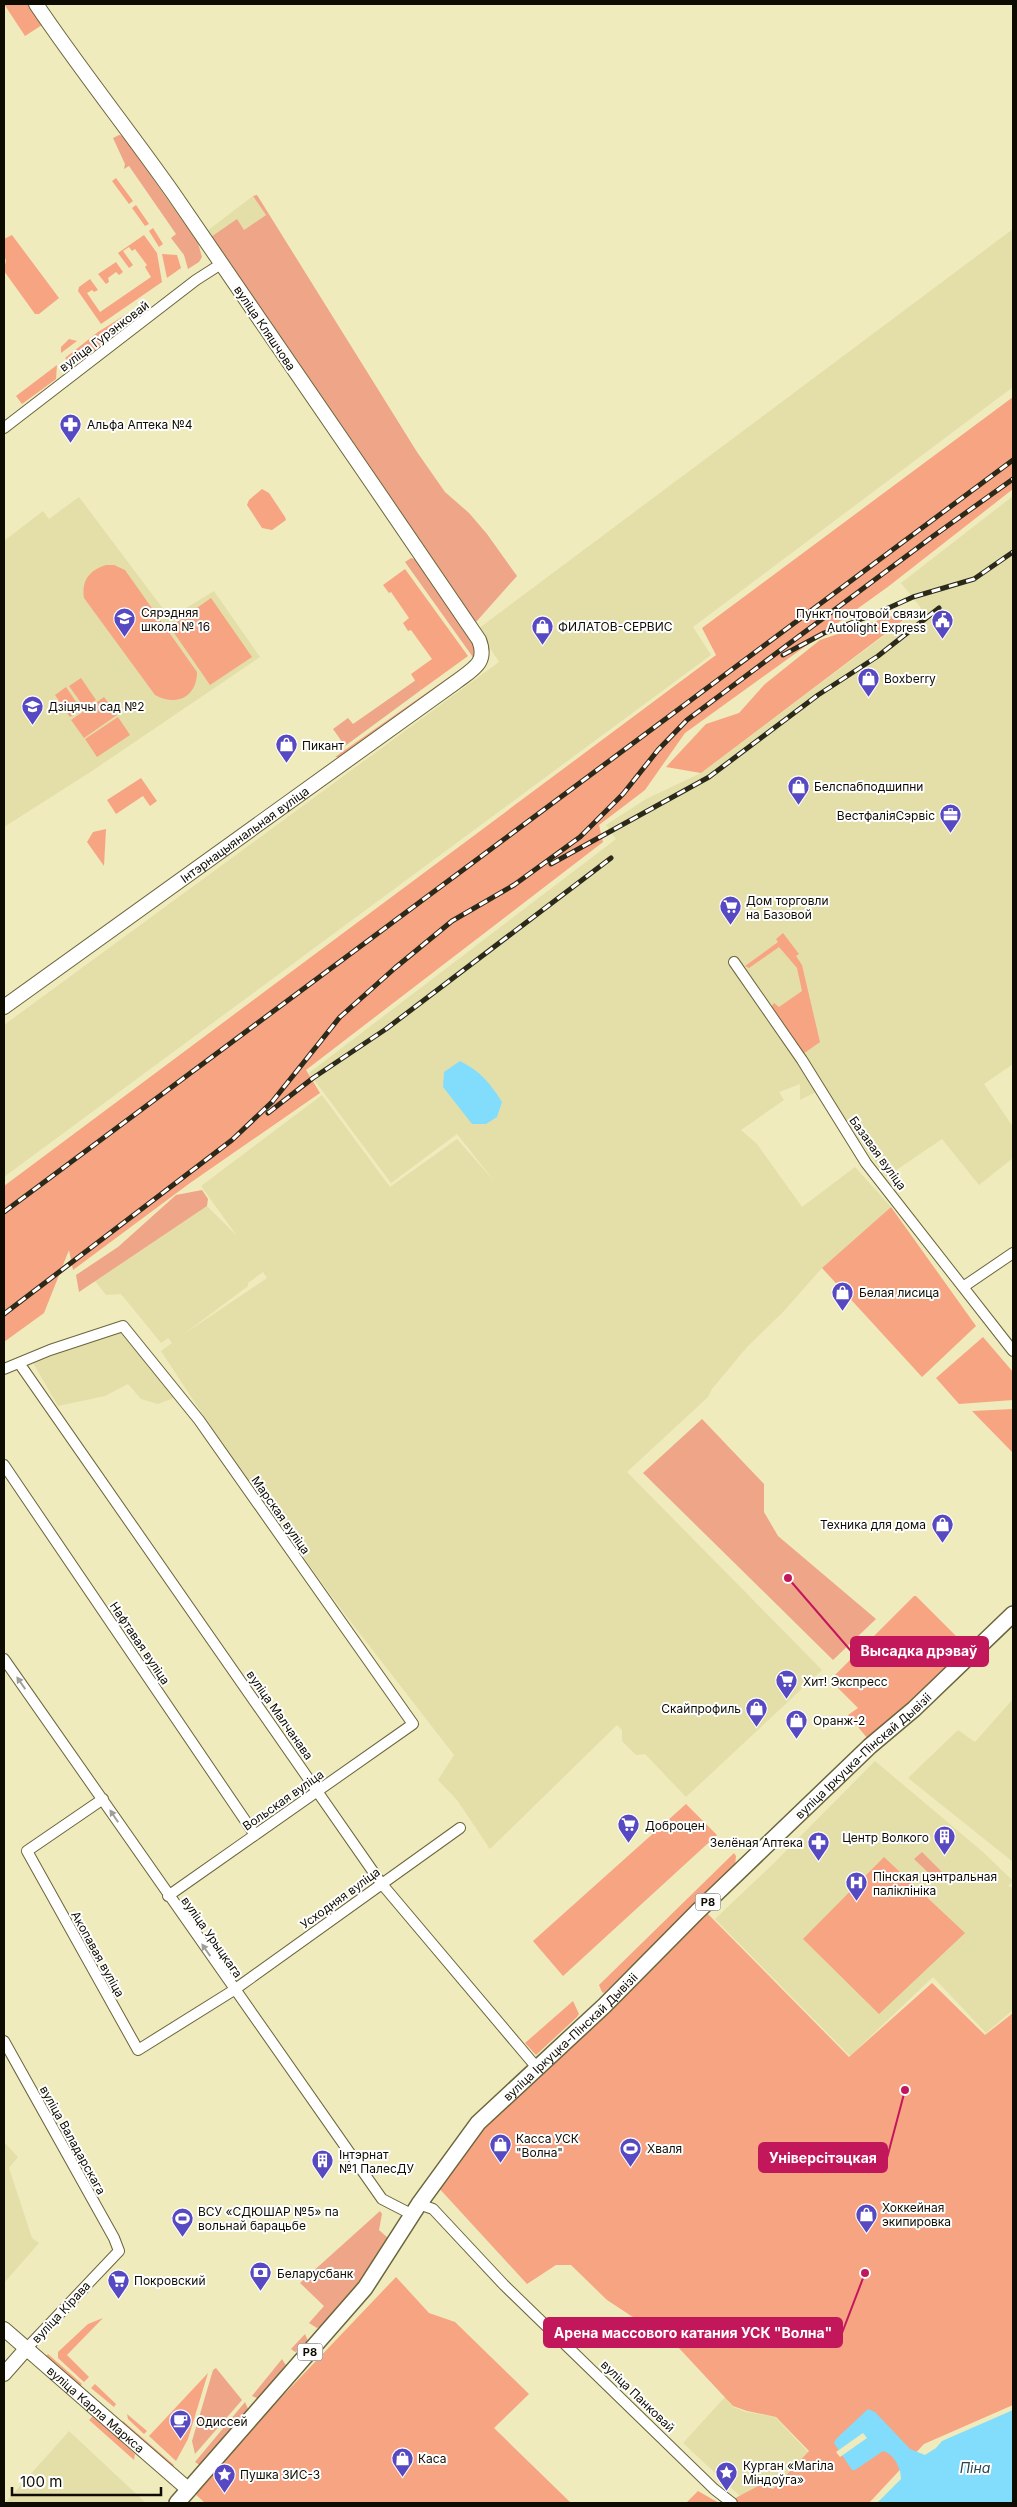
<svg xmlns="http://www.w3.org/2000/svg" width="1017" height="2507" font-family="Inter,sans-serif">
  <rect width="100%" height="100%" fill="#efebbc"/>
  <!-- built -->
  <path fill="#e4dea9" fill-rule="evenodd" d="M253,196L266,215L244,230L211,237L207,231Z
    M1013,229V387L693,627L711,655L4,1177V1025L499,662L478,629Z
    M1013,496V1064L984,1084L1013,1127V1158L979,1185L942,1139L886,1177L826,1093V1087L800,1100V1084L779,1092L784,1100L741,1130L757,1144L802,1207L855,1167L891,1207L822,1268L783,1312L747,1347L712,1389L708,1397L627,1472L822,1670L686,1797L645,1754L636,1755L622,1741V1730L617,1725L490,1849L457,1800L438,1780L454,1755L347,1617L236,1465L161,1351L172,1343L168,1338L161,1343L121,1294L106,1295L95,1281L207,1206L237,1236L201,1186L322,1095L390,1187L457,1139L495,1182L457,1134L391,1183L309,1073L616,839L606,825L646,799L701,773L921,608L901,583ZM263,1272L267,1278L184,1334L248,1286V1283Z
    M79,497L170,618L214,591L260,657L92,771L4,827V541L43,511L49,519Z
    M120,1329L174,1398L158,1404L141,1399L128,1384L105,1396L58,1406L33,1363Z
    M1013,1699V1862L908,1778L958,1730L975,1742Z
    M875,1761L983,1852L1013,1881L1008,1886L1013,1888V2010L986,2033L933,1977L850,2056L715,1919L774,1863Z
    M4,2142L18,2157L9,2168L32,2238L39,2243L4,2283Z
    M725,2397L733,2407L746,2412L775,2417L809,2453L772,2489L760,2486L741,2497L683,2443Z
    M69,2431L146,2503H5Z"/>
  <!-- green -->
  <path fill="#f7a483" d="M4,4H31L45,23L25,36Z
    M116,178L133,201L129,204L112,181Z
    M136,205L149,224L145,226L132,208Z
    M153,228L163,244L159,247L149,231Z
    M12,235L59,298L39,314H35L4,271L6,260L4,257V239Z
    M144,235L157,253L162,282L101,324L78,291L79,287L90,279L98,290L94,292L92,290L87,293L100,312L151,277L145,267L147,265L135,249L132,251L129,247L123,251L133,265L129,268L118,253Z
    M162,254L177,255L181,268L167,278Z
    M116,262L123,272L119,275L116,272L108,278L109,282L106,284L98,274Z
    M138,307C128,319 91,359 76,361C71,362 68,361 65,358L98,332Z
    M69,339L77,341L61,353V347Z
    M57,365L56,379L22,404L16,396Z
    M1013,397V489L889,586L685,733L645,790L599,825L603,842L306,1070L320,1093L190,1183L73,1270L69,1250L44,1313L4,1342V1186L716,655L702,628Z
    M262,489L269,493L285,517L286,520L272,530L262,528L247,505L249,500Z
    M106,565H114L125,570L197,672C197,697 176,707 155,695L84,598C81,580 90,570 106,565Z
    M405,569L468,656L421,690L411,674L432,659L411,630L408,631L403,623L409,618L391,592L389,593L383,585Z
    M211,598L252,657L210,685L170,627Z
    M909,610L914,612L701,773L666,767L706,724L739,713L765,684L820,640Z
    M469,663V666L340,757H335Z
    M81,678L96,700L84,707L69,686Z
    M66,687L81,709L70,717L55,695Z
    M104,697L117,715L84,738L71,720Z
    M118,717L130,735L97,757L85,739Z
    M141,778L157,801L150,806L143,796L116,814L107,800Z
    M106,829L104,866L87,842L93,832Z
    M783,933L799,954L796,956L802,965L820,1042L803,1054L771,1007L774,1003L779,1007L802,991L797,968L779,947L749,968L745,966L778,942L776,939Z
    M891,1207L976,1326L922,1377L822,1268Z
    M983,1337L1013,1372V1400L959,1404L936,1378Z
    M1013,1409V1453L972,1411Z
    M914,1596H916L964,1644L965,1651L868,1739L848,1715L858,1708L830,1680Z
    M686,1804L717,1835L563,1976L533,1941Z
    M734,1853L736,1856L735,1866L604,1993L602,1992L599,1985Z
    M884,1857L965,1933L879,2014L803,1939Z
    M704,1910L849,2057L932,1983L985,2035L1013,2013V2405L924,2444L869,2503H726L760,2485L773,2489L809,2451L776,2417L747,2411L733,2406L677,2346L607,2300L571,2265H556L527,2284L437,2186L469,2140Z
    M573,2001L579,2014L577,2017L536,2055L525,2043Z
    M396,2277L429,2313L455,2322L529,2394L494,2428L571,2503H205L192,2491Z
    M103,2318L67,2355L89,2377L84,2382L58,2358V2352L88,2324Z
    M48,2354L82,2384L79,2387L46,2356Z
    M208,2373L188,2439L176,2461L149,2436Z
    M95,2384L116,2404L114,2407L91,2388Z
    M127,2414L147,2431L144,2434L128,2419Z
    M92,2417H95L135,2454L134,2460L89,2420Z
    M123,2421L174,2465L171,2468L121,2424Z
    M698,2491L719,2503H686Z"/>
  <!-- forest -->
  <path fill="#efa588" d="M119,135L123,136L198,243L202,257L199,262L188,269L184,255L171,238L176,234L129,166L124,169L125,164L113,138Z
    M257,195L417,452L445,492L469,513L487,534L517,576L476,622L255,304L233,267L211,237L237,219L244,230L266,215L253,196Z
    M411,558L419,560L477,643L475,660L405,562Z
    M416,680L421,690L345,746L333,729L348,718L353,724Z
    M202,1190L208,1199L207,1206L79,1292L76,1275L118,1247L176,1195Z
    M702,1419L764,1484V1512L778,1536L876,1619L833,1660L643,1473Z
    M922,1852L943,1873L936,1880L914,1859Z
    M380,2211L382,2214L379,2230L388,2238L354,2291L322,2326L317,2328L309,2323L324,2306L300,2283Z
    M305,2334L308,2341L301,2350L295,2352L291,2349Z
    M282,2359L287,2367L259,2399L252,2396Z
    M216,2368L242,2400L195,2454L192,2441L213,2370Z
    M245,2402L249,2411L201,2466L195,2462Z"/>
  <!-- water -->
  <path fill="#82ddfd" d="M460,1061C480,1071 491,1084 502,1102L497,1117L486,1124H472L443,1087L444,1072Z
    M868,2409L875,2412L910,2449L925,2455L936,2448L942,2441L1013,2410V2503H877L901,2479C901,2468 894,2454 883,2451L855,2470H852L834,2443L836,2439Z"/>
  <!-- pier -->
  <path fill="#efebbc" d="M863,2433L867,2438L840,2457L836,2452Z"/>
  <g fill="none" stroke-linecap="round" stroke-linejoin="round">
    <defs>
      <path id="street" d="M4,428L196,280L221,264
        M734,962L802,1060L866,1163L1013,1351
        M963,1287L1013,1253
        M19,1363L381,1883L538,2069
        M4,1369L50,1350L123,1326L199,1420L413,1724L168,1896
        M4,1465L255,1835
        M4,1659L382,2199L413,2215
        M103,1799L27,1851L138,2050L234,1990L460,1828
        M4,2041L114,2238L119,2251L26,2349
        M419,2204L433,2209L504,2285L714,2489L732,2503"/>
      <g id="secondary">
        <path id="s1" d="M4,1007L456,682C473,669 488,663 479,640C377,491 276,341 173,193C128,129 79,68 36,4"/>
        <path id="s2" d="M4,2329L189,2490"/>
        <path d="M4,2374L26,2349"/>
      </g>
      <g id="primary">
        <path id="s3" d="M177,2503L365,2288L419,2204L478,2123L604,2006L697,1912L870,1746L914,1709L1013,1614"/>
      </g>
    </defs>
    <!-- street casing -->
    <use href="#street" stroke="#6a653b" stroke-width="12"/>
    <!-- secondary casing -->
    <use href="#secondary" stroke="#6a653b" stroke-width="16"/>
    <!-- primary casing -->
    <use href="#primary" stroke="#6a653b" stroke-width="18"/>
    <!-- street -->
    <use href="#street" stroke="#fff" stroke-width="10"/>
    <!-- secondary -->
    <use href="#secondary" stroke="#fff" stroke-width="14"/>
    <!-- primary -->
    <use href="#primary" stroke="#fff" stroke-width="15"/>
    <defs>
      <path id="rail" d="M783,655L824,633L875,614L913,597L974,579L1013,552
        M551,864L709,777L818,695L878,656L939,608
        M268,1113L313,1078L386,1029L611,858
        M4,1212L1013,460
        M4,1314L232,1140L272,1102L340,1017L395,968L452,921L514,885L580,837L623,794L658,750L687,720L932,537L1013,479"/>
    </defs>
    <!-- rail casing -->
    <use href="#rail" stroke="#2b2919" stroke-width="5"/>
    <!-- rail -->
    <use href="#rail" stroke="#fff" stroke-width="3" stroke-dasharray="9" stroke-linecap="butt"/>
  </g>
  <!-- one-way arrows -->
  <defs><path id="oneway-solid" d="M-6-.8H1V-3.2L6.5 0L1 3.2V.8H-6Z" transform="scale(1.25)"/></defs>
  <g fill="#9f9e99">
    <use href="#oneway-solid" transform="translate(21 1683) rotate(-125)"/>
    <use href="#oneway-solid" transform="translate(114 1816) rotate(-124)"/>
    <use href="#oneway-solid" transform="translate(206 1950) rotate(-125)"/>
  </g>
  <!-- icons -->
  <defs>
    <symbol id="pharmacy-pin" viewBox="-11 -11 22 30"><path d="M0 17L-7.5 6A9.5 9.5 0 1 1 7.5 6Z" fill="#5749c1" stroke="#fff"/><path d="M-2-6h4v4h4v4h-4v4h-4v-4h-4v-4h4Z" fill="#fff"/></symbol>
    <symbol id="school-pin" viewBox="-11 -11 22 30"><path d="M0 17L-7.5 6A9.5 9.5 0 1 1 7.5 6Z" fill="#5749c1" stroke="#fff"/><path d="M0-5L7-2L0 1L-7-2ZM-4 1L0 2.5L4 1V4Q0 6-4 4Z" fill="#fff"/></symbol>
    <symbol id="civic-pin" viewBox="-11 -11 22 30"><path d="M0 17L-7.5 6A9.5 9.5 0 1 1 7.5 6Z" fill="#5749c1" stroke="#fff"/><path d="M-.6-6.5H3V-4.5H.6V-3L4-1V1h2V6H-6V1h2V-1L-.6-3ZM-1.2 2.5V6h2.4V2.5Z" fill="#fff"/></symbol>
    <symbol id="shop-pin" viewBox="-11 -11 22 30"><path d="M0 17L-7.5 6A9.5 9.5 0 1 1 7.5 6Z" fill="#5749c1" stroke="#fff"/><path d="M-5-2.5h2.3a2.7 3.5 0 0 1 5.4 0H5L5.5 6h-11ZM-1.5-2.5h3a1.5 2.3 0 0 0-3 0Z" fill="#fff"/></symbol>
    <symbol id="office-pin" viewBox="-11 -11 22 30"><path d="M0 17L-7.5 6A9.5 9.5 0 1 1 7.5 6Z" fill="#5749c1" stroke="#fff"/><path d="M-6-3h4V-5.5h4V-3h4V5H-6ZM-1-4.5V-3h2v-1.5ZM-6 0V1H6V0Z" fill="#fff"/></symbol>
    <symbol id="supermarket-pin" viewBox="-11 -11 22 30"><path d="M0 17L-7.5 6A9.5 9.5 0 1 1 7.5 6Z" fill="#5749c1" stroke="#fff"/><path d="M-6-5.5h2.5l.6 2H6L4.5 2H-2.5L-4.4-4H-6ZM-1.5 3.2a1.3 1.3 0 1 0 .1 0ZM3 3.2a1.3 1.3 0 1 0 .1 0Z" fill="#fff"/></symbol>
    <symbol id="building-pin" viewBox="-11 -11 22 30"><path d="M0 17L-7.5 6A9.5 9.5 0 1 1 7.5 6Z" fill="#5749c1" stroke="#fff"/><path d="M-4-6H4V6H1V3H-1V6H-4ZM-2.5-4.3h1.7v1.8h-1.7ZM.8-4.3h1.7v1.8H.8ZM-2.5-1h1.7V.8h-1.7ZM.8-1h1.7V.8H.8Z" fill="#fff"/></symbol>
    <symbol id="hospital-pin" viewBox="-11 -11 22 30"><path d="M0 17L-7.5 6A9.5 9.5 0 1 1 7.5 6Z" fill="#5749c1" stroke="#fff"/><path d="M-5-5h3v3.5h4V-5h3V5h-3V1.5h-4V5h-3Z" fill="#fff"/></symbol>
    <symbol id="stadium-pin" viewBox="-11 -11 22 30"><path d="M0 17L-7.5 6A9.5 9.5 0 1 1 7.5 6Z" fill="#5749c1" stroke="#fff"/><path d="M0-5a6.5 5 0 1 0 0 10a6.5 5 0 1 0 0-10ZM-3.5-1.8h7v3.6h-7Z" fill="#fff"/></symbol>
    <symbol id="bank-pin" viewBox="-11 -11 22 30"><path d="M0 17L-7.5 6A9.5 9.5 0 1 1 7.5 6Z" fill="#5749c1" stroke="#fff"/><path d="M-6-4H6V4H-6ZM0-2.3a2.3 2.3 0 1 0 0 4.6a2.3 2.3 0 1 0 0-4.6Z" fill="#fff"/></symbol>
    <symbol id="cafe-pin" viewBox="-11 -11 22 30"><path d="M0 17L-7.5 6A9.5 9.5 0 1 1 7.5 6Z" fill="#5749c1" stroke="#fff"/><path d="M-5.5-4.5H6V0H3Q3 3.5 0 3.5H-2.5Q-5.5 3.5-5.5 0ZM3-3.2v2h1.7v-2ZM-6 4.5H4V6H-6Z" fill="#fff"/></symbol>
    <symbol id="sight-pin" viewBox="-11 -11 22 30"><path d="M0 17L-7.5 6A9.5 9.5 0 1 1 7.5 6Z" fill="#5749c1" stroke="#fff"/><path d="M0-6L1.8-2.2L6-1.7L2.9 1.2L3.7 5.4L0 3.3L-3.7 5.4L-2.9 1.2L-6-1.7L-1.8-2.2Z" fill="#fff"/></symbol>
  </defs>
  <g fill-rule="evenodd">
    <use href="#pharmacy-pin" x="58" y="412" width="25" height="34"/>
    <use href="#school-pin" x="112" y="606" width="25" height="34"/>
    <use href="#civic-pin" x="930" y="608" width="25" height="34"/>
    <use href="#shop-pin" x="530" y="614" width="25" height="34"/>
    <use href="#shop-pin" x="856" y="666" width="25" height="34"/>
    <use href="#school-pin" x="20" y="694" width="25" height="34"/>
    <use href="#shop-pin" x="274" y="732" width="25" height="34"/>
    <use href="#shop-pin" x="786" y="774" width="25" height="34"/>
    <use href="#office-pin" x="938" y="802" width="25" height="34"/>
    <use href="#supermarket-pin" x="718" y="894" width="25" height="34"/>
    <use href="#shop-pin" x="830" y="1280" width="25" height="34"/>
    <use href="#shop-pin" x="930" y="1512" width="25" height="34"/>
    <use href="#supermarket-pin" x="774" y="1668" width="25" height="34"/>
    <use href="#shop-pin" x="744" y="1696" width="25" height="34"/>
    <use href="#shop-pin" x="784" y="1708" width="25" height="34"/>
    <use href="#supermarket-pin" x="616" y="1812" width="25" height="34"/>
    <use href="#building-pin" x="932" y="1824" width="25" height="34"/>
    <use href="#pharmacy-pin" x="806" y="1830" width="25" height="34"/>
    <use href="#hospital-pin" x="844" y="1870" width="25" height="34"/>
    <use href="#shop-pin" x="488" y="2132" width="25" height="34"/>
    <use href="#stadium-pin" x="618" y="2136" width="25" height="34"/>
    <use href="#building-pin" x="310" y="2148" width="25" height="34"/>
    <use href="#shop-pin" x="854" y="2202" width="25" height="34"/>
    <use href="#stadium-pin" x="170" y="2206" width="25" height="34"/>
    <use href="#bank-pin" x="248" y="2260" width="25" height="34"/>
    <use href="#supermarket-pin" x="106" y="2268" width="25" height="34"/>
    <use href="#cafe-pin" x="168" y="2408" width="25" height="34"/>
    <use href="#shop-pin" x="390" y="2446" width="25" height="34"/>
    <use href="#sight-pin" x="714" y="2460" width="25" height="34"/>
    <use href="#sight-pin" x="212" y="2462" width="25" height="34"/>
  </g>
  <g text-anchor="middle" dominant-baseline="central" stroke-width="4" stroke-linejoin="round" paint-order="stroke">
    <!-- shield labels -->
    <g fill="#fff" stroke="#56554d" stroke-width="1">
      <rect x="695.5" y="1893.5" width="25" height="17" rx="4"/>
      <rect x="297.5" y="2343.5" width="25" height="17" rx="4"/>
    </g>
    <g font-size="11" font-weight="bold" fill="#0e0c01">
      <text x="708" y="1902">Р8</text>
      <text x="310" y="2352">Р8</text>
    </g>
    <!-- street labels -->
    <g font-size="12" fill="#0e0c01" stroke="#fff">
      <text transform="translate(265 328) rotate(56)">вуліца Кляшчова</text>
      <text transform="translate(104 336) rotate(-37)">вуліца Гурэнковай</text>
      <text stroke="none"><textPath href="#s1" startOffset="296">Інтэрнацыянальная вуліца</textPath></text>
      <text transform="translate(878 1153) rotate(54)">Базавая вуліца</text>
      <text transform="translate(281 1515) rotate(55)">Марская вуліца</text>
      <text transform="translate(140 1643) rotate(56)">Нафтавая вуліца</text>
      <text transform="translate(280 1715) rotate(55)">вуліца Малчанава</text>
      <text stroke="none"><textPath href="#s3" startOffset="1018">вуліца Іркуцка-Пінскай Дывізіі</textPath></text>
      <text transform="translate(283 1800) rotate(-35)">Вольская вуліца</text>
      <text transform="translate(340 1898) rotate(-36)">Усходняя вуліца</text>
      <text transform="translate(212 1937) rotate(55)">вуліца Урыцкага</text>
      <text transform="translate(98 1954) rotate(61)">Акопавая вуліца</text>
      <text stroke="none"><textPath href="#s3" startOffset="612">вуліца Іркуцка-Пінскай Дывізіі</textPath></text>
      <text transform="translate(73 2140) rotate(61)">вуліца Валадарскага</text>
      <text transform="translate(61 2312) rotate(-47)">вуліца Кірава</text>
      <text transform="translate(638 2396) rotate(44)">вуліца Панковай</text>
      <text stroke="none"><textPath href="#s2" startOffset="122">вуліца Карла Маркса</textPath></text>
    </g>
    <!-- poi labels -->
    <g font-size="12" fill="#0e0c01" stroke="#fff" text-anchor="start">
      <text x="87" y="424">Альфа Аптека №4</text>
      <text x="141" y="612">Сярэдняя<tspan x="141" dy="14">школа № 16</tspan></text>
      <text x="926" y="613" text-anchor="end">Пункт почтовой связи<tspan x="926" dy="14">Autolight Express</tspan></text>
      <text x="558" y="626">ФИЛАТОВ-СЕРВИС</text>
      <text x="884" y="678">Boxberry</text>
      <text x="48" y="706">Дзіцячы сад №2</text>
      <text x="302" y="745">Пикант</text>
      <text x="814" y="786">Белспабподшипни</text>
      <text x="935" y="815" text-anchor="end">ВестфаліяСэрвіс</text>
      <text x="746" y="900">Дом торговли<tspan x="746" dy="14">на Базовой</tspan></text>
      <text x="859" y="1292">Белая лисица</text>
      <text x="926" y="1524" text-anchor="end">Техника для дома</text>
      <text x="803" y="1681">Хит! Экспресс</text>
      <text x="741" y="1708" text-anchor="end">Скайпрофиль</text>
      <text x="813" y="1720">Оранж-2</text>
      <text x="645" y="1825">Доброцен</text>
      <text x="929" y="1837" text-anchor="end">Центр Волкого</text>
      <text x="803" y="1842" text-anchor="end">Зелёная Аптека</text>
      <text x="873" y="1876">Пінская цэнтральная<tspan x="873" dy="14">паліклініка</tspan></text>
      <text x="516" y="2138">Касса УСК<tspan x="516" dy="14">"Волна"</tspan></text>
      <text x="647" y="2148">Хваля</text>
      <text x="339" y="2154">Інтэрнат<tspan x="339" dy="14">№1 ПалесДУ</tspan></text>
      <text x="882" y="2207">Хоккейная<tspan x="882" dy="14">экипировка</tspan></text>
      <text x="198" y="2211">ВСУ «СДЮШАР №5» па<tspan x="198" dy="14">вольнай барацьбе</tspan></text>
      <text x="277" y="2273">Беларусбанк</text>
      <text x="134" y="2280">Покровский</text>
      <text x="196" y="2421">Одиссей</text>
      <text x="418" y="2458">Каса</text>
      <text x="743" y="2465">Курган «Магіла<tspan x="743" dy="14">Міндоўга»</tspan></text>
      <text x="240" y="2474">Пушка ЗИС-3</text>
    </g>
    <!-- water labels -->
    <g font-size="14" font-style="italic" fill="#29454f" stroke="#fff">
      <text x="975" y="2467">Піна</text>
    </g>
  </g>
  <!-- callouts -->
  <path fill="none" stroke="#c2185b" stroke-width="2" d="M788 1578L851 1651M905 2090L887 2158M865 2273L842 2333"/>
  <g fill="#c2185b" stroke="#fff" stroke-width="2">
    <circle cx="788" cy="1578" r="5"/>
    <circle cx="905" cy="2090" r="5"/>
    <circle cx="865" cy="2273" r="5"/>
  </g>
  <g fill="#c2185b" stroke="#c2185b" stroke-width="2">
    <rect x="851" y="1637" width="137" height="29" rx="5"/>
    <rect x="759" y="2143" width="128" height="29" rx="5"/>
    <rect x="544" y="2318" width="298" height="29" rx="5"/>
  </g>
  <g font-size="14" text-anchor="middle" font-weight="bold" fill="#fff">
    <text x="919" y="1656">Высадка дрэваў</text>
    <text x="823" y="2163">Універсітэцкая</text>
    <text x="693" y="2338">Арена массового катания УСК "Волна"</text>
  </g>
  <!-- border -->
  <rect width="1017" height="2507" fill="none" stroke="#0e0c01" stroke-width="10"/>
  <!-- scale -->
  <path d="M12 2487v8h149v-8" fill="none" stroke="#0e0c01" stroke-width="2.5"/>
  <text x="20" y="2487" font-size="15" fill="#0e0c01" stroke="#ffffff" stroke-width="4" paint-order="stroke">100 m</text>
</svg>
